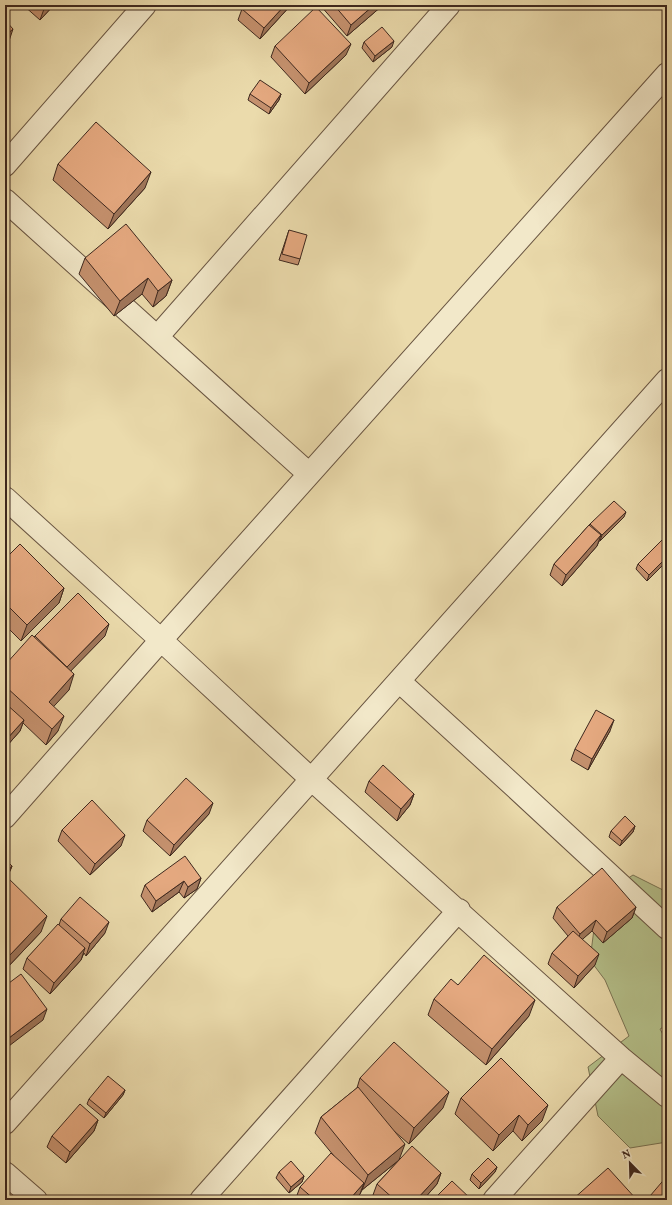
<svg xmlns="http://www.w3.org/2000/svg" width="672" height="1205" font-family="Vollkorn,serif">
  <rect width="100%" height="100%" fill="#ebdbac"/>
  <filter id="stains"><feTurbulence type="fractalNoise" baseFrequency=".005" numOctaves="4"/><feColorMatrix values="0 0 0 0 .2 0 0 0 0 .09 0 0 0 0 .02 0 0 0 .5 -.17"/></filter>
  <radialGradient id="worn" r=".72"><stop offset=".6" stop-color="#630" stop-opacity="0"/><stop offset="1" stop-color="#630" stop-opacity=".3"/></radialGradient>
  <!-- green -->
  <path fill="#b5c18b" stroke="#7a7454" d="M633,875L667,892V1025L660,1029L667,1042V1142L630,1148L598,1116L588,1067L629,1036L605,980L590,960L598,898Z"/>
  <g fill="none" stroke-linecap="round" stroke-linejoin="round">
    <defs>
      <path id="street" d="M5,165L145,5
        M5,200L309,474
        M158,336L449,5
        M5,498L161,640L311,779L621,1058L667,1096
        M399,681L516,788L667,928
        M5,817L161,640L667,74
        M5,1123L667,380
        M5,1173L36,1200
        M201,1200L459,910
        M494,1200L621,1058"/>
    </defs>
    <!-- street casing -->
    <use href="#street" stroke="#695542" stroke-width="24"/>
    <!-- street -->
    <use href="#street" stroke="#f2e8c9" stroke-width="22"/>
  </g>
  <!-- wall -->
  <path fill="#c5916e" stroke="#3e281e" d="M23,5H54L40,20Z
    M291,5L260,39L238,20L242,9Z
    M320,5H383L347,36Z
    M364,42L392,47L373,62L362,48Z
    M275,46L346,55L305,94L271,57Z
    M250,94H281L279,100L269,114L248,100Z
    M58,164L145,188L108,229L53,180Z
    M289,230L300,259L298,265L279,260Z
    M85,258L172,280L166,296L153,307L142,294L114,316L79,274Z
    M624,517L600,541H599L597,546L562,586L550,575L554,564L590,524Z
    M667,535V561L647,581L636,569L638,564Z
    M5,559L64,588L59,603L21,641L5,625Z
    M35,636H105L71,670L69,690L53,706L58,731L46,745L23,723L20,731L5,748V665L34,637Z
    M610,731L588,770L571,760L575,749Z
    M369,781L414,794L410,805L397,821L365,792Z
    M209,814L170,856L143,831L147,820Z
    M635,826L633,832L620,846L609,837L611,831Z
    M62,830L121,846L90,875L58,841Z
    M5,859L12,866L10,871L6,877L41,932L5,970Z
    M201,878L197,889L184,898L179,892L152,912L141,896L145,885Z
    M557,907H636L632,918L603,943L592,931L582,939L595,965L574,988L548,964L552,953L568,936L553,918Z
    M61,919L105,933L86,956L84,953L81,960L50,994L23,969L27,958L59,925Z
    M458,985L529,1016L486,1065L428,1015L434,999Z
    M360,1078L443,1108L409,1144L394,1131L399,1160L441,1173L437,1184L423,1200H379L373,1195L377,1184L399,1160L362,1190L360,1194L355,1200H299L296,1198L300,1187L334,1156L315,1133L321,1117L357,1088Z
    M125,1090L123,1095L104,1118L87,1104L89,1099Z
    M461,1098L542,1121L522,1141L513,1131L493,1151L455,1114Z
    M98,1120L94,1131L66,1163L47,1147L52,1136Z
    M497,1167L495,1172L479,1189L470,1180L472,1174Z
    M279,1172L304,1176L302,1182L289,1193L276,1178Z
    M650,1196L667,1200H648Z"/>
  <!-- shaded-wall -->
  <path fill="#a0765a" stroke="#3e281e" d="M48,5H54L40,20L44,9Z
    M285,5H291L260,39L264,28Z
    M374,5H383L347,36L351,25Z
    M13,29L9,41L5,44V36Z
    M394,41L392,47L373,62L375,56Z
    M351,44L346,55L305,94L309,83Z
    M281,94L279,100L269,114L271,108Z
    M151,172L145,188L108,229L114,214Z
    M148,278L142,294L114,316L120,301Z
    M172,280L166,296L153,307L158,291Z
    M626,512L624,517L600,541L602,535Z
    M601,535L597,546L562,586L566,575Z
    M667,557V561L647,581L649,575Z
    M64,588L59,603L21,641L27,625Z
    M109,624L105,636L63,679L67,667Z
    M74,674L69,690L43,718L49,702Z
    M64,716L58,731L46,745L52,729Z
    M24,720L20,731L5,748V741Z
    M614,720L610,731L588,770L592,759Z
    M414,794L410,805L397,821L401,809Z
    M213,803L209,814L170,856L174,845Z
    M635,826L633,832L620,846L622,841Z
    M125,835L121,846L90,875L95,864Z
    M12,866L10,871L5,878V874Z
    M201,878L197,889L184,898L188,887Z
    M184,881L179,892L152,912L156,901Z
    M636,907L632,918L603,943L607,932Z
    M47,916L41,932L5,970V968L9,956Z
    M596,920L592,931L576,945L580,934Z
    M109,922L105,933L86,956L90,944Z
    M85,948L81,960L50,994L54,983Z
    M599,954L595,965L574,988L578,976Z
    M535,1000L529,1016L486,1065L492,1049Z
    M47,1009L43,1020L5,1049V1041Z
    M125,1090L123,1095L104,1118L106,1113Z
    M449,1092L443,1108L409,1144L414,1128Z
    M548,1105L542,1121L522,1141L528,1125Z
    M519,1115L513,1131L493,1151L499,1135Z
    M98,1120L94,1131L66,1163L70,1152Z
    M405,1144L399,1160L362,1190L368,1175Z
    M497,1167L495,1172L479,1189L481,1183Z
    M441,1173L437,1184L423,1200H416Z
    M304,1176L302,1182L289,1193L291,1187Z
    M364,1183L360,1194L355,1200H349Z"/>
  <!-- building -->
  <path fill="#e5a980" stroke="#3e281e" d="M40,5H48L44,9Z
    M246,5H285L264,28L242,9Z
    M334,5H374L351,25Z
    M316,7L351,44L309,83L275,46Z
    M5,20L13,29L5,36Z
    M382,27L394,41L375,56L364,42Z
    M260,80L281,94L271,108L250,94Z
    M96,122L151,172L114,214L58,164Z
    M126,224L172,280L158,291L148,278L120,301L85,258Z
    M289,230L307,235L300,259L282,254Z
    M614,501L626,512L602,535L590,524Z
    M589,525L601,535L566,575L554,564Z
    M667,535V557L649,575L638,564Z
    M20,544L64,588L27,625L5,603V559Z
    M78,593L109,624L67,667L35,636Z
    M32,635L74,674L49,702L64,716L52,729L5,686V665Z
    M5,703L24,720L5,741Z
    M596,710L614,720L592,759L575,749Z
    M383,765L414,794L401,809L369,781Z
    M186,778L213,803L174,845L147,820Z
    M92,800L125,835L95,864L62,830Z
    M625,816L635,826L622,841L611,831Z
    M185,856L201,878L188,887L184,881L156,901L145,885Z
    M5,859L12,866L5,874Z
    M602,868L636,907L607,932L596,920L580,934L557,907Z
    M6,876L47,916L9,956L5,951V877Z
    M80,897L109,922L90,944L61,919Z
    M58,924L85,948L54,983L27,958Z
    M573,931L599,954L578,976L552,953Z
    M484,955L535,1000L492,1049L434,999L451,979L458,985Z
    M21,974L47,1009L5,1041V986Z
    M394,1042L449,1092L414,1128L360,1078Z
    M501,1058L548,1105L528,1125L519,1115L499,1135L461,1098Z
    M108,1076L125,1090L106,1113L89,1099Z
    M358,1087L405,1144L368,1175L321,1117Z
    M80,1104L98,1120L70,1152L52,1136Z
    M412,1146L441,1173L416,1200H395L377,1184Z
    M331,1153L364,1183L349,1200H315L300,1187Z
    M488,1158L497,1167L481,1183L472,1174Z
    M291,1161L304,1176L291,1187L279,1172Z
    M608,1168L637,1200H572Z
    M667,1176V1200H654L650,1196Z
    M452,1181L472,1200H433Z"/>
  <!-- margin -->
  <rect width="672" height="1205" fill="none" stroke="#ebdbac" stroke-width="20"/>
  <rect x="6" y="6" width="660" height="1193" fill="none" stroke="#3e281e" stroke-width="2"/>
  <rect x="10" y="10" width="652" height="1185" fill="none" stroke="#3e281e"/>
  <!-- north arrow -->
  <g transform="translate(630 1163) rotate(337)" stroke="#f2e8c9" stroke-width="3" paint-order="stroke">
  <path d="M0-3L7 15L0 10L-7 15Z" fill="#3e281e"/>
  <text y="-6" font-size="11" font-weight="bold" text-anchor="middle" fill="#3e281e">N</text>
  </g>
  <rect width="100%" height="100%" filter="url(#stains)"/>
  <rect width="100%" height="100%" fill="url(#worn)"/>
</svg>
